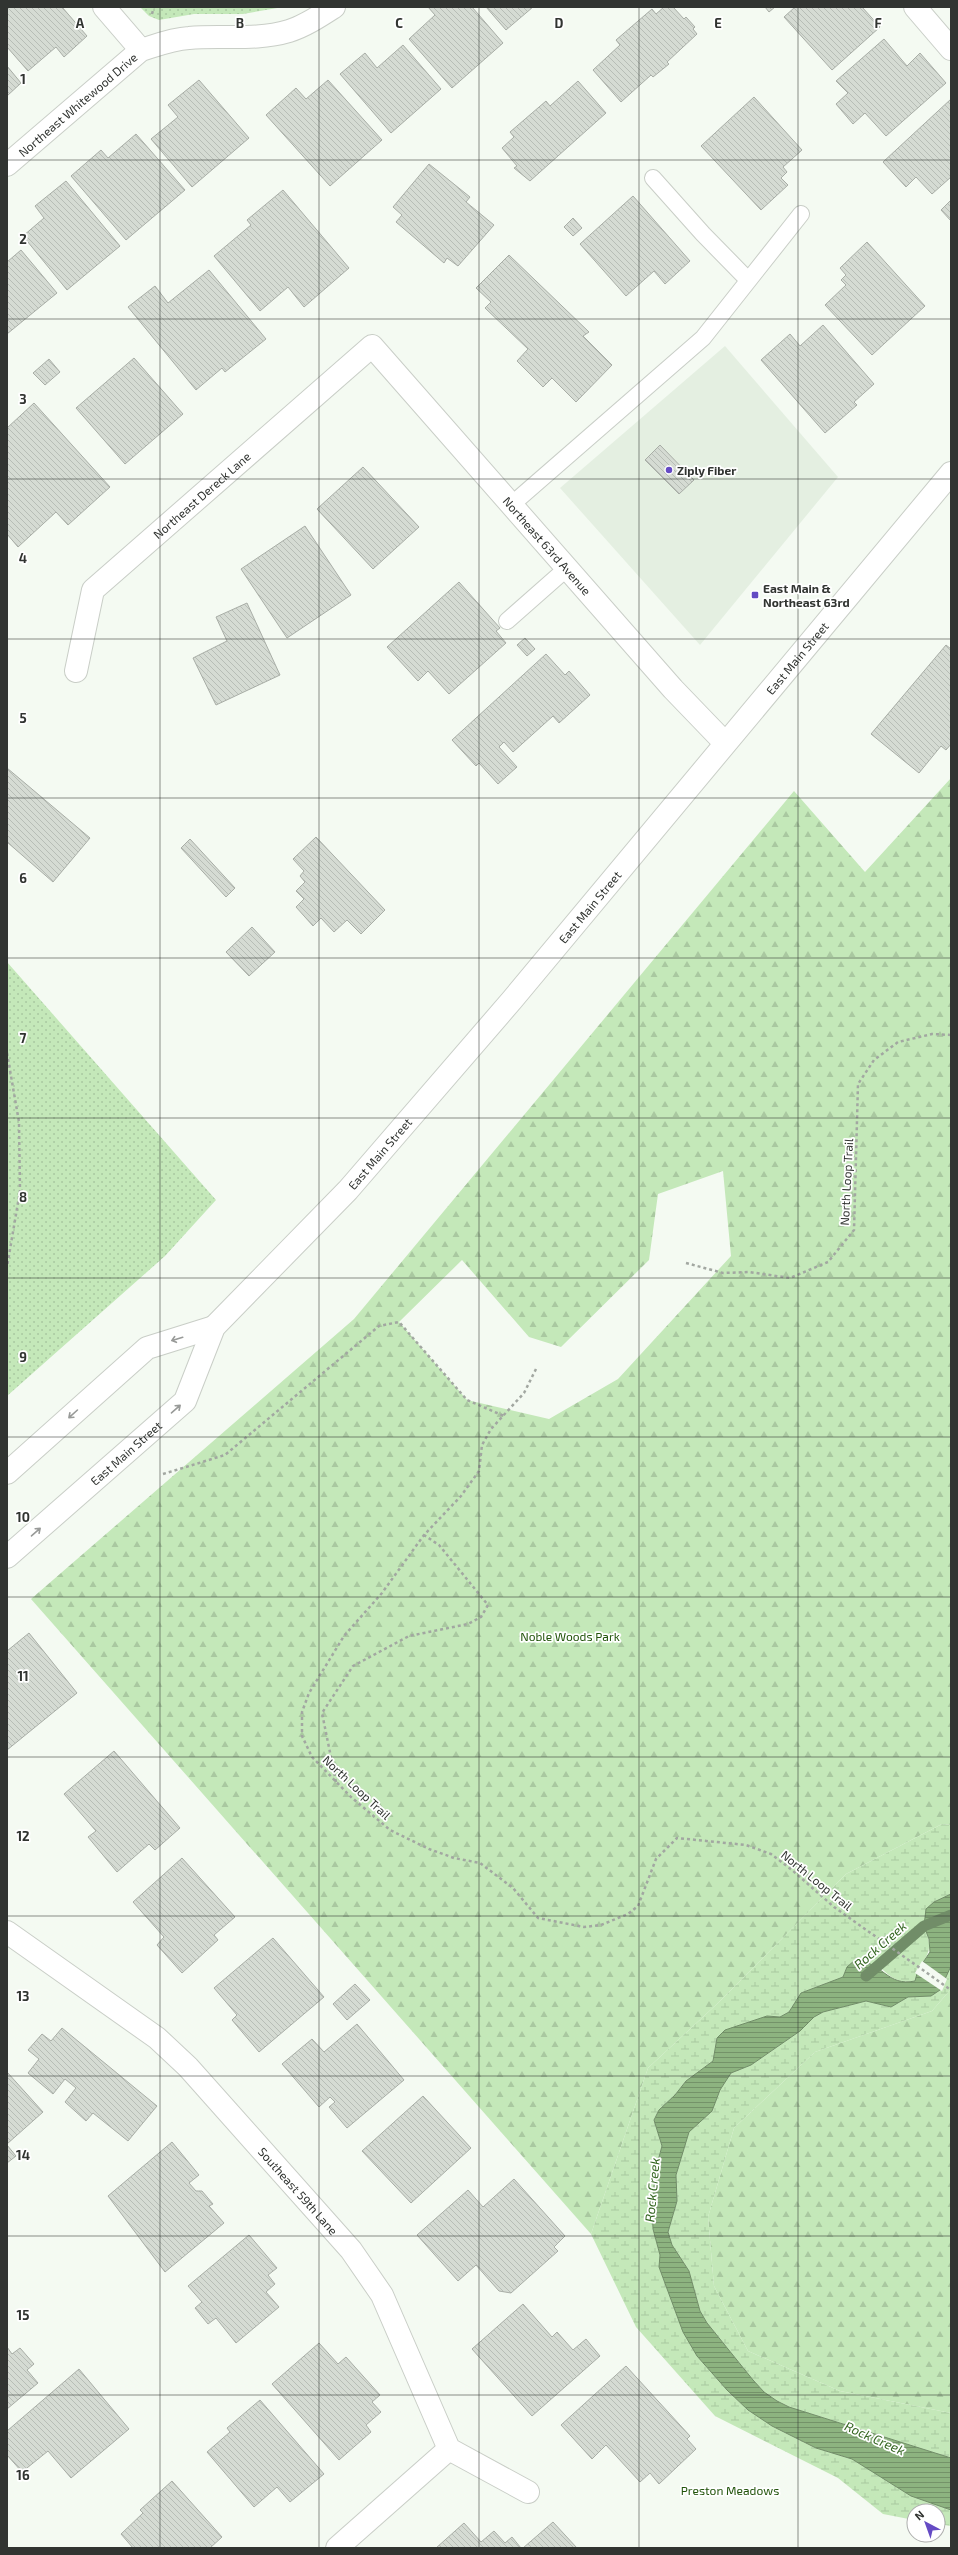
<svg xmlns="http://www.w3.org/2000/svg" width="958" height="2555" font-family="'Exo 2',sans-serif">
  <defs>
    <pattern id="grass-dots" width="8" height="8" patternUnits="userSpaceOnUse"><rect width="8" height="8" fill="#c4e8b9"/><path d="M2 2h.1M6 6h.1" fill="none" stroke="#a9c8a0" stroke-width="1.8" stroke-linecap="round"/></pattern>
    <pattern id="forest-firs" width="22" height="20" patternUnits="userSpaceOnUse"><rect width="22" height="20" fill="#c4e8b9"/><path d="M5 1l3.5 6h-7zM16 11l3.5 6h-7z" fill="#a9c8a0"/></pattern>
    <pattern id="wetland-marsh" width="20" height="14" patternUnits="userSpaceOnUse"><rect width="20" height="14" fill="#c4e8b9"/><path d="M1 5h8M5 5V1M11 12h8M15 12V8" fill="none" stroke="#a9c8a0"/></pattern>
    <pattern id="water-rules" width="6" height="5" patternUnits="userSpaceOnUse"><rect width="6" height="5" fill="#8db380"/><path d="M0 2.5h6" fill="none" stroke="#749269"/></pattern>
    <pattern id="building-back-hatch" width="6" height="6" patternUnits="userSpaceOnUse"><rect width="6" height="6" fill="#d5dbd3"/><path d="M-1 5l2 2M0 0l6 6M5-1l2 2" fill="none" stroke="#b7bdb6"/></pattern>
  </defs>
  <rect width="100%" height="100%" fill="#f4faf2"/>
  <!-- built -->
  <path fill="#e4efe1" d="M725,346L838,477L700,645L560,488Z"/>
  <!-- grass -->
  <path fill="url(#grass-dots)" d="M140,7H283L243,14H194L159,20L149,16Z
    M7,962L216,1200L165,1256L7,1396Z"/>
  <!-- forest -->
  <path fill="url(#forest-firs)" fill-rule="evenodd" d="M951,778V1825L942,1824L846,1874L718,2003L648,2068L591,2234L31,1599L354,1319L794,791L865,872ZM723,1171L731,1256L618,1379L549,1419L467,1400L399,1322L462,1260L529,1337L561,1347L649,1260L658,1194Z
    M951,1989V2413L840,2391L748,2351L714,2286L708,2217L734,2128L815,2052L932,2011Z"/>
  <!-- wetland -->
  <path fill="url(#wetland-marsh)" d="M942,1824L951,1825V1894L934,1902L924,1926C937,1956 922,1955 915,1981C899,1984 891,1978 880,1967H847L843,1977L801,1993L789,2012L780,2017L767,2016L717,2038L713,2061L686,2081L675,2095L659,2110L654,2120L662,2146L656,2168L653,2229L660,2255L659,2267L683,2331L697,2356L727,2390L748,2410L772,2426L816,2448L852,2459L911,2496L951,2510V2526L938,2524V2511H914V2520L883,2514L838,2478L715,2416L636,2327L591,2234L648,2068L718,2003L846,1874Z
    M951,1966V1989L932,2011L815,2052L734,2128L708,2217L714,2286L748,2351L840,2391L951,2413V2458L789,2407L777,2401L764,2392L753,2380L707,2323L700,2311L689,2271L672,2245L668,2232L677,2201L676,2175L689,2131L712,2111L720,2090L731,2073L751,2065L800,2031L814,2017L823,2012L866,2001L891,2007L908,1997L931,1996L940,1990Z"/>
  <!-- water -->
  <path fill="url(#water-rules)" stroke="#718d68" d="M951,1894V1966L940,1990L931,1996L908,1997L891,2007L866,2001L823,2012L814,2017L800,2031L751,2065L731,2073L720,2090L712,2111L689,2132L676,2175L677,2201L668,2232L672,2245L689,2271L700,2311L707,2323L753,2380L764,2392L777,2401L789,2407L951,2458V2510L911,2496L852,2459L816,2448L772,2426L748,2410L727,2390L697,2356L683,2332L659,2267L660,2255L653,2229L652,2204L656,2168L662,2146L654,2120L659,2110L675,2095L686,2081L713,2061L717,2038L725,2030L767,2016L780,2017L789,2012L801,1993L843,1977L847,1967L855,1960C883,1962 887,1987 915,1981L918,1970L930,1952L929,1939L924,1926L926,1909L934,1902Z"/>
  <!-- pier -->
  <path fill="#f4faf2" d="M922,1961L947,1979L942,1991L915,1973Z"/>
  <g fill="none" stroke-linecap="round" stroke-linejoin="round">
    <!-- stream -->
    <path stroke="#718d68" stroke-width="11" d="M866,1976L924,1926L951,1915"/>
  </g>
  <!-- building -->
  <path fill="url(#building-back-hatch)" stroke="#a8ada6" d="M7,7H62L87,36L64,57L56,47L28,71L7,47Z
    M428,7H472L503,43L452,88L409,39L435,15Z
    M486,7H533L506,30Z
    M664,7H673L684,19L686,17L695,27L693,29L697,34L667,62L669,64L653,77L651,75L621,102L593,70L620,45L616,40L652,9L656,14Z
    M765,7H775L769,12Z
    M795,7H862L880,27L832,70L784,17Z
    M884,39L907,66L920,53L946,83L886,136L865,113L853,124L836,104L848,93L836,81Z
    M403,45L441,89L391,133L340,74L365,53L377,68Z
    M7,66L21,83L7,96Z
    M199,80L249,138L192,187L151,139L178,117L168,105Z
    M328,80L382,140L330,186L266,115L296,88L306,99Z
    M578,81L606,113L530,181L514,168L517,166L502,148L514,137L510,132L546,101L550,106Z
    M754,97L802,150L783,167L787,172L781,178L788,185L761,210L701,146Z
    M951,99V177L932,194L916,177L906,187L883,162Z
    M136,134L185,190L126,240L71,176L101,150L108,158Z
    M429,164L470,197L466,202L494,225L458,266L447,258L444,263L396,222L402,215L393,207Z
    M66,181L120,246L67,290L23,236L44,218L35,206Z
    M283,190L349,268L304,307L288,287L260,311L214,256L251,225L247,220Z
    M633,196L690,261L665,284L654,271L626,296L580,244Z
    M951,200V221L941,210Z
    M573,218L582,228L573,236L564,227Z
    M867,242L925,306L872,355L825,305L846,285L841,280L846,275L840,268Z
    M21,250L57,293L7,334V262Z
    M509,255L589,332L583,336L612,365L576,402L552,378L543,387L517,361L528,349L485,308L491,302L476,288Z
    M209,270L266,339L225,372L222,368L196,390L128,307L155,286L168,303Z
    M823,325L874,384L854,402L857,405L825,433L761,360L790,334L800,346Z
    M134,358L183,414L125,464L76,408Z
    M49,359L60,372L45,385L33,373Z
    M34,403L110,487L68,525L56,512L18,547L7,534V428Z
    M660,445L694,480L679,494L645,460Z
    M363,467L419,527L373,569L317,509Z
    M305,526L351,595L287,638L241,569Z
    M459,582L500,628L496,631L506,643L449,694L428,671L418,681L387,647Z
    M247,603L280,675L216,705L193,658L227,641L216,617Z
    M525,638L535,649L527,656L517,645Z
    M946,645L951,649V744L946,750L941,746L919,773L871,734Z
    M546,654L565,675L569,671L590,695L559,723L553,716L513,752L504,742L499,747L517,767L498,784L479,763L476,766L452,740Z
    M7,768L90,838L53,882L7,842Z
    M316,837L385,910L361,934L347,920L334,932L321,918L313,926L296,907L304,899L296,891L305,882L300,876L304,871L293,859Z
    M190,839L235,888L226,897L181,848Z
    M252,927L275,952L249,976L226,952Z
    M29,1633L77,1693L7,1750V1651Z
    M114,1751L180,1828L155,1850L149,1844L117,1872L88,1837L96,1831L64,1794Z
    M182,1858L235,1917L214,1935L218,1940L182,1973L157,1945L164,1937L133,1902Z
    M273,1938L324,1997L259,2052L232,2020L237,2015L214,1988Z
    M355,1984L370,2000L347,2020L333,2004Z
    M357,2024L404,2080L347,2128L329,2107L335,2102L330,2097L319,2107L282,2064L312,2039L324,2052Z
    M62,2028L157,2106L128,2141L93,2113L86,2121L65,2102L76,2088L65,2079L53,2094L28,2073L39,2059L28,2050L42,2034L51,2041Z
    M7,2072L43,2112L7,2144Z
    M423,2096L471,2148L411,2203L362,2151Z
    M172,2142L199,2175L189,2183L196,2191H202L213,2204L209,2206L224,2223L165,2272L108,2196Z
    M7,2145L16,2156L7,2163Z
    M514,2179L565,2236L554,2247L558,2251L511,2293L499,2291L476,2265L458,2281L417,2235L468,2190L483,2207Z
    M249,2235L277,2268L268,2275L275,2284L266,2292L279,2307L236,2343L216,2318L208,2324L195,2308L202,2302L188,2286Z
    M523,2304L552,2337L557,2332L573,2350L586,2339L600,2356L532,2416L472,2349Z
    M319,2343L338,2364L346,2357L380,2395L372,2402L381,2412L366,2425L371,2432L339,2460L272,2384Z
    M7,2347L12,2354L20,2348L34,2364L27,2370L38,2383L7,2409Z
    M626,2366L690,2436L687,2439L696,2449L659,2484L650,2473L640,2482L606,2445L592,2459L561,2425Z
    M79,2369L129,2429L71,2478L48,2451L22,2472L7,2455V2431Z
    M260,2400L324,2474L290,2502L277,2487L254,2507L207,2452L230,2432L227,2428Z
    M172,2481L222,2537L210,2548H133L121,2534L143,2513L140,2510Z
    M553,2522L577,2548H523Z
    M464,2523L481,2542L494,2531L505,2543L512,2537L521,2548H436Z"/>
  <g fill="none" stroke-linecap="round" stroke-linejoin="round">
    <defs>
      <path id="service" d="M653,178L703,234L748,280
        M510,506L703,338L801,214
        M507,621L566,569"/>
      <g id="minor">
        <path d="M104,7L141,50"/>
        <path d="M915,7L951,49"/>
        <path id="s1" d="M7,165L141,50C157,45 172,39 189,38C222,35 256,41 289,31C305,26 320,16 334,7"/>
        <path id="s2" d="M76,671L93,590L372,346L673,689L725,743"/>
        <path id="s3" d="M7,1932L157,2038L188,2067L351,2250L382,2295L449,2449L528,2492"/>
        <path d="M337,2548L449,2449"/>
      </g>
      <g id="secondary">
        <path d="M7,1473L147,1348L214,1327"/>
        <path id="s4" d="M7,1557L185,1401L214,1327L348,1190L512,1000L951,473"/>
      </g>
    </defs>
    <!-- service casing -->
    <use href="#service" stroke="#c9cec7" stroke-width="18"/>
    <!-- minor casing -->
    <use href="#minor" stroke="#c9cec7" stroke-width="24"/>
    <!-- secondary casing -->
    <use href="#secondary" stroke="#c9cec7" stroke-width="24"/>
    <!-- path -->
    <path stroke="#a2a7a1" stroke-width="2.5" stroke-dasharray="3 3" stroke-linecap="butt" d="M152,14L154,7
      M7,1053L19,1122L20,1191L7,1267
      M686,1263L723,1273L749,1272L790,1278L828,1262L854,1230L858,1084L874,1060L898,1042L932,1034L951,1035
      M536,1369L524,1393L491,1429L482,1445L479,1471L461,1496L424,1535L382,1593L344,1636L309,1693L302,1712V1736L312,1757L351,1797L390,1830L429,1849L454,1858L480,1863L513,1888L538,1918L584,1927L601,1925L628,1914L638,1906L656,1859L677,1838L746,1845L771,1854L792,1870L834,1907L951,1990
      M163,1474L225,1455L379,1326L399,1322L467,1400L504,1416
      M336,1782L322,1713L353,1666L409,1636L468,1624L481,1617L488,1605L439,1545L424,1535"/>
    <!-- service -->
    <use href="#service" stroke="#fff" stroke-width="16"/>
    <!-- minor -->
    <use href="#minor" stroke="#fff" stroke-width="22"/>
    <!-- secondary -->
    <use href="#secondary" stroke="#fff" stroke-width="22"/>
  </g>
  <!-- one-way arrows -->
  <defs><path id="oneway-shaft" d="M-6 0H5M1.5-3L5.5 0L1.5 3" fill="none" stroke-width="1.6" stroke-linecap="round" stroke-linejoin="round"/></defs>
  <g stroke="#989a98">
    <use href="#oneway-shaft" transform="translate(177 1339) rotate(163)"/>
    <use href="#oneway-shaft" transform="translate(176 1409) rotate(-41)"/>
    <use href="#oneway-shaft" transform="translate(73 1414) rotate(138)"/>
    <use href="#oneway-shaft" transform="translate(36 1532) rotate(-41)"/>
  </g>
  <!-- grid -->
  <path fill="none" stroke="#313431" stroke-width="1" stroke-opacity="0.55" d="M160,7V2548M319,7V2548M479,7V2548M639,7V2548M798,7V2548M7,160H951M7,319H951M7,479H951M7,639H951M7,798H951M7,958H951M7,1118H951M7,1278H951M7,1437H951M7,1597H951M7,1757H951M7,1916H951M7,2076H951M7,2236H951M7,2395H951"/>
  <!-- markers -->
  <g fill="#654bc4" stroke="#fff" stroke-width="1.5">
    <circle cx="669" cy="470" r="4"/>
    <rect x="751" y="591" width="8" height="8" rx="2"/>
  </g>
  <g text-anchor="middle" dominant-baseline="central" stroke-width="3.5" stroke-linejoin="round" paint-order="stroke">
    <!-- street labels -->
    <g font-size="12" fill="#313431" stroke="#fff">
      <text stroke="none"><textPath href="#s1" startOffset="93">Northeast Whitewood Drive</textPath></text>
      <text stroke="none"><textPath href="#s2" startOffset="227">Northeast Dereck Lane</textPath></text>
      <text stroke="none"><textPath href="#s2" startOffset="719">Northeast 63rd Avenue</textPath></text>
      <text stroke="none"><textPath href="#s4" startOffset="1204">East Main Street</textPath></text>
      <text stroke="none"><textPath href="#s4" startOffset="880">East Main Street</textPath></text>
      <text stroke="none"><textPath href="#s4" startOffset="556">East Main Street</textPath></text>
      <text transform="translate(846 1182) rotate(-87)">North Loop Trail</text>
      <text stroke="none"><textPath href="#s4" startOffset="158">East Main Street</textPath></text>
      <text transform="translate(357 1787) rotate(43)">North Loop Trail</text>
      <text transform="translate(817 1880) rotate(39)">North Loop Trail</text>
      <text stroke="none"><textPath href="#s3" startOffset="392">Southeast 59th Lane</textPath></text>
    </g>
    <!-- poi labels -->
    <g font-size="12" font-weight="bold" fill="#313431" stroke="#fff" text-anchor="start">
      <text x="677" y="470">Ziply Fiber</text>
      <text x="763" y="588">East Main &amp;<tspan x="763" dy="14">Northeast 63rd</tspan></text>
    </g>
    <!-- park labels -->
    <g font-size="12" fill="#22540b" stroke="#fff">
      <text x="570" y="1636">Noble Woods Park</text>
      <text x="730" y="2490">Preston Meadows</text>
    </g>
    <!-- water labels -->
    <g font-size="13" font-style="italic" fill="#346621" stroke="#fff">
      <text transform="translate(880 1945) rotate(-41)">Rock Creek</text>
      <text transform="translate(652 2190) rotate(-85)">Rock Creek</text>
      <text transform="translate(875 2438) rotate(24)">Rock Creek</text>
    </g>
  </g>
  <g font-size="13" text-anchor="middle" font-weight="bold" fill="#313431" stroke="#fff" stroke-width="3.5" stroke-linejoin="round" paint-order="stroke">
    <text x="80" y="28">A</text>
    <text x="240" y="28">B</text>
    <text x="399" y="28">C</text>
    <text x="559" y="28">D</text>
    <text x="718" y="28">E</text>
    <text x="878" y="28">F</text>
    <text x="23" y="84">1</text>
    <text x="23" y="244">2</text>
    <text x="23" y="404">3</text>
    <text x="23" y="563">4</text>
    <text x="23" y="723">5</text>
    <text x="23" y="883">6</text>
    <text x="23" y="1043">7</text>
    <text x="23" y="1202">8</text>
    <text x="23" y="1362">9</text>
    <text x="23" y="1522">10</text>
    <text x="23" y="1681">11</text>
    <text x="23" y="1841">12</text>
    <text x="23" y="2001">13</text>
    <text x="23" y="2160">14</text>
    <text x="23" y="2320">15</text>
    <text x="23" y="2480">16</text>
  </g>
  <!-- border -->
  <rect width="958" height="2555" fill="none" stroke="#313431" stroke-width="16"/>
  <!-- north arrow -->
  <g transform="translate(926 2523) rotate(319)"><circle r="19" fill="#ffffff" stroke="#adaead"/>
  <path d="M0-3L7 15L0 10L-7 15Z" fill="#654bc4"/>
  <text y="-6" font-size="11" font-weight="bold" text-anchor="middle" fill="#313431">N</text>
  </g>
</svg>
